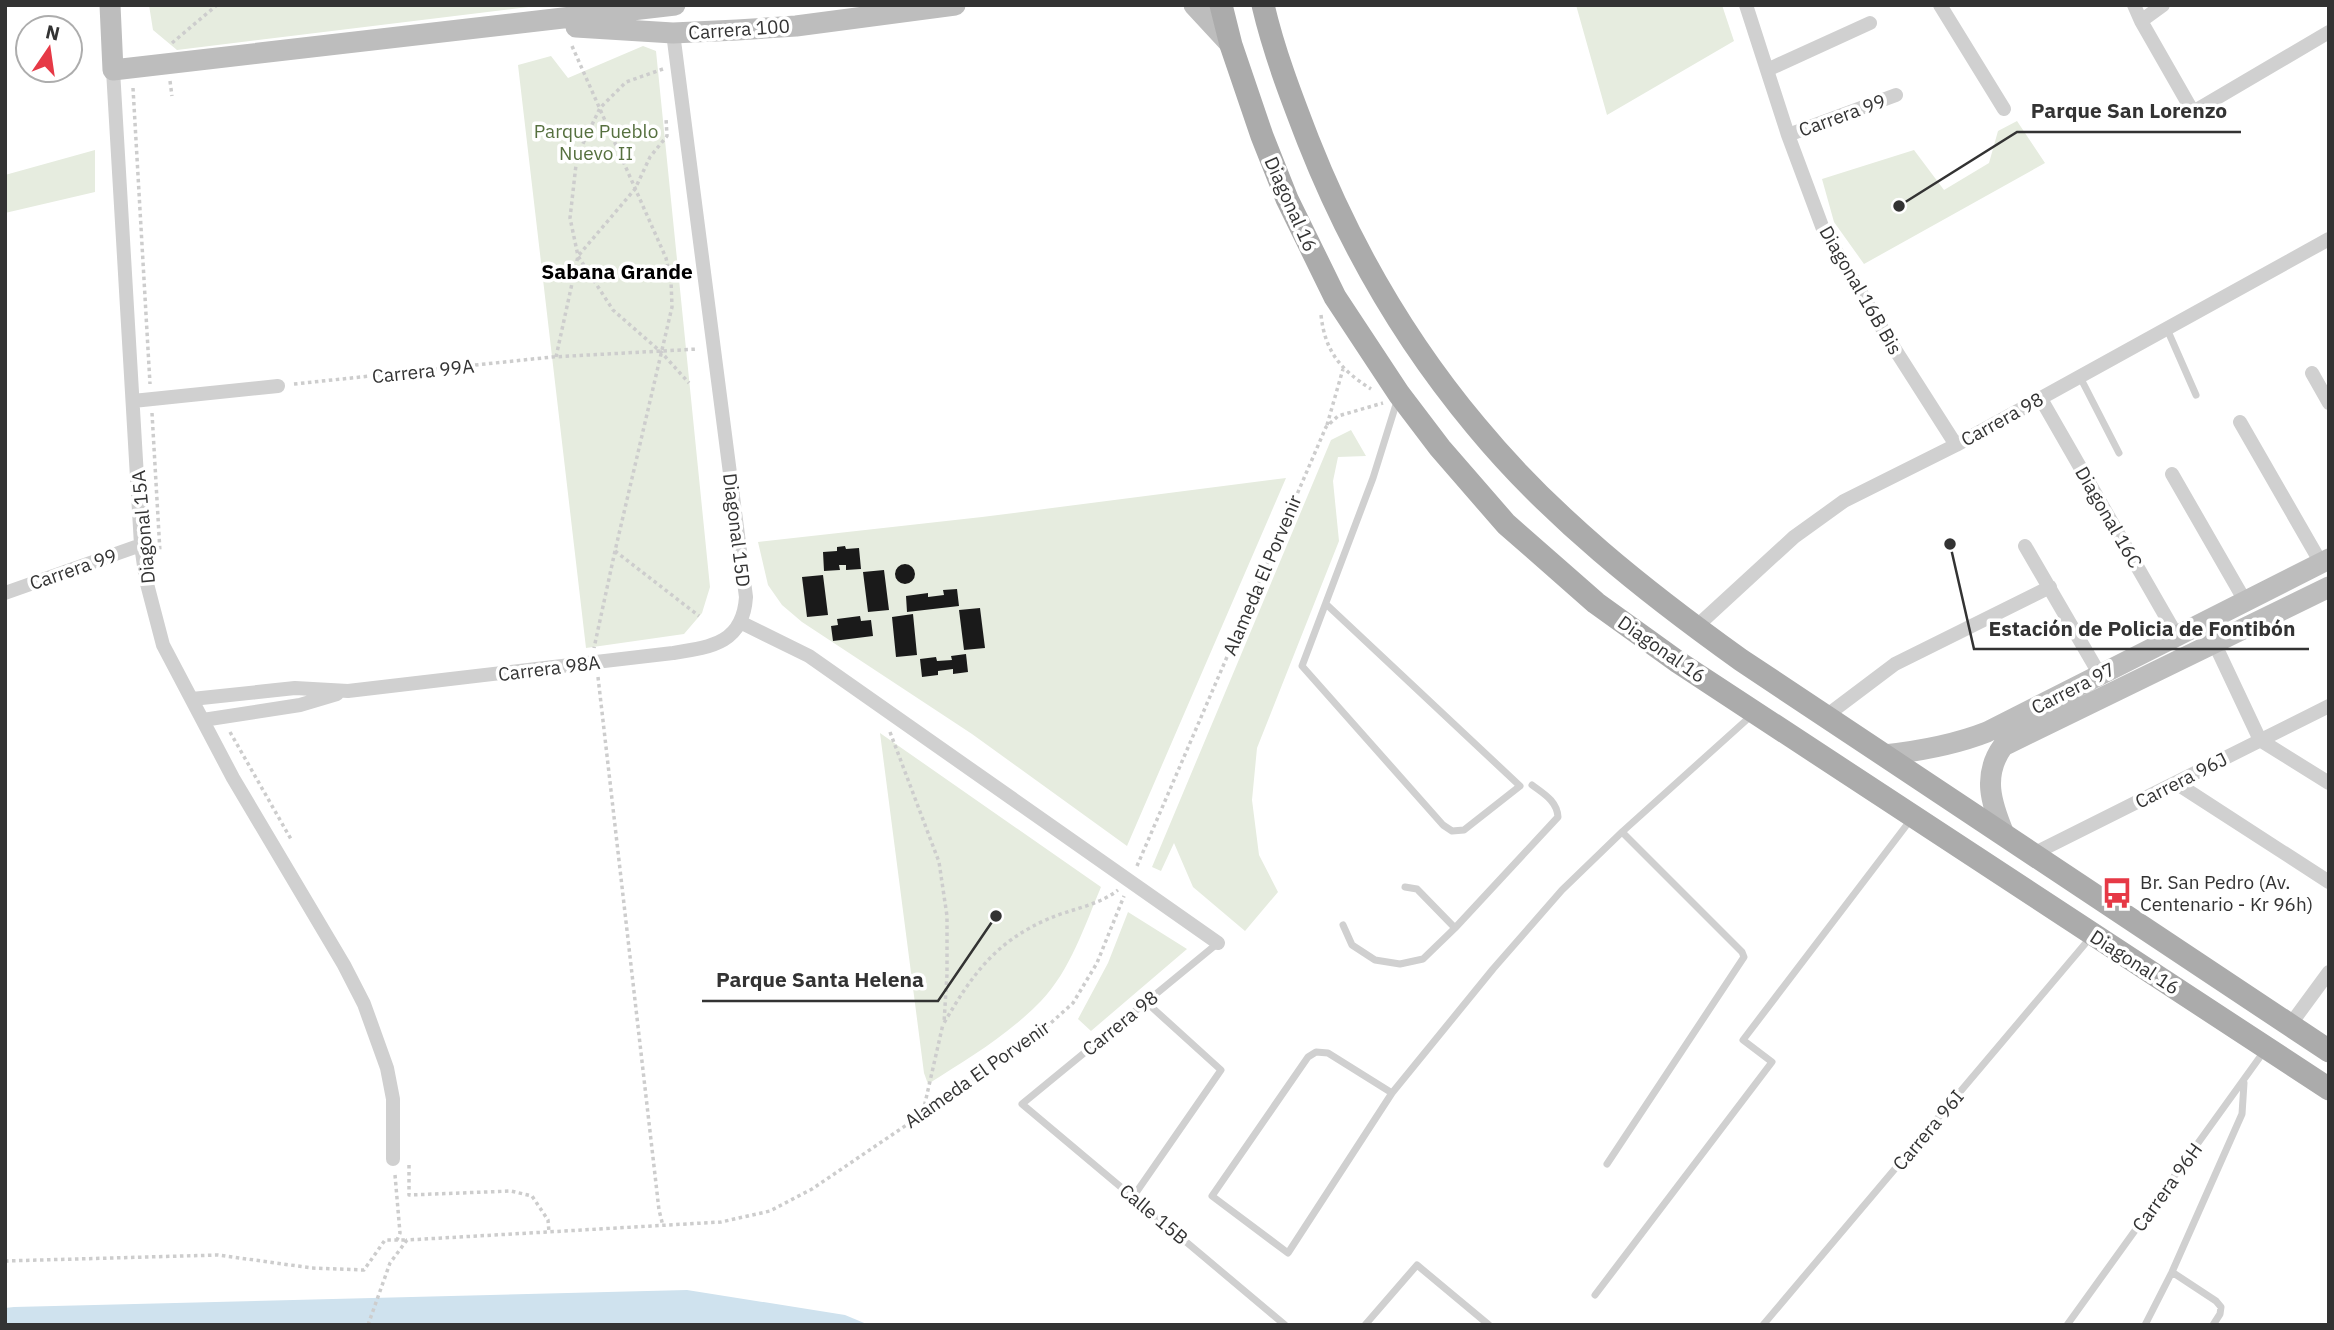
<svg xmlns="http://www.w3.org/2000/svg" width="2334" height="1330" font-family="'IBM Plex Sans',sans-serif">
  <rect width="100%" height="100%" fill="#fff"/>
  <!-- green -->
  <path fill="#e6ecdf" d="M149,5H545L177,50L153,30Z
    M1576,5H1722L1734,41L1607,115Z
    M643,46L656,51L710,587L702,613L684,634L586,648L518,65L551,56L568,78Z
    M2017,121L2045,163L1864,264L1834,222L1822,179L1914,150L1944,190L1989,163L1998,131Z
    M95,150V192L5,213V175Z
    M1351,430L1366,456L1338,457L1333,481L1339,541L1257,748L1252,800L1259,855L1278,892L1245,931L1193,887L1174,843L1161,871L1152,867L1331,440Z
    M1286,478L1127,846L972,734L802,622L782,605L768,585L758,542L982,517Z
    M880,733L1101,887C1085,925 1070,971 1041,1001C1008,1035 968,1059 928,1084L924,1073Z
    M1128,912L1187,949L1091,1031L1078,1019L1108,963Z"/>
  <!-- water -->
  <path fill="#cfe2ee" d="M687,1290L845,1315L869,1325H5V1308L14,1307Z"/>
  <!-- building -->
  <path fill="#1a1a1a" d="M845,546L846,549L859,548L861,569L846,570V565H839L840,570L824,571L823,552L837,551V547Z
    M895 574a10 10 0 1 1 20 0a10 10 0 1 1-20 0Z
    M884,570L889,610L868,612L863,572Z
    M823,575L828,615L807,617L802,577Z
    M957,589L959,606L907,612L906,596L928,593V597L944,595L943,590Z
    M980,608L985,648L964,650L959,610Z
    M913,614L917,655L896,657L892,617Z
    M860,616L861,621L871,620L873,636L833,641L831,626L838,625L837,619Z
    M966,654L968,672L953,674V669L938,671V675L922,677L920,659L936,657L937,661L952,660L951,656Z"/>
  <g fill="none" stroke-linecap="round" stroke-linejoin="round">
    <!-- path -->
    <path stroke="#cdcdcd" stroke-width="3.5" stroke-dasharray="3.5 3.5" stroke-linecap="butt" d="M172,43L217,5
      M572,46L666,258L671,281L672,307L615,551L594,648
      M663,69L626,82L600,108L577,156L570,218L578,256L613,310L661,352L689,383
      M170,81L172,96
      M133,88L150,384
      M1321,315C1325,352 1341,370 1371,389
      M556,357L578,256L635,189L650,157L667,136L666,118
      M294,384L552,357L698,349
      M152,413L160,552
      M1327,425L1343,369
      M615,551L699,616
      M598,677L659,1210L663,1226
      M230,732L292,841
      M890,732L939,862L947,916V974L944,1023C972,975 995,942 1048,919C1070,909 1098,906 1118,890
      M1137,866L1326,427L1338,416L1383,403
      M923,1112L943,1024
      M409,1165V1195L511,1191L532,1196L548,1220L549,1232
      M395,1175L400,1233L397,1240
      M5,1261L218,1255L312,1268L364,1270L385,1240H407
      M368,1325L390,1263L407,1240L721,1222L770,1211L812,1189L1032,1040L1073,1003L1097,963L1124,896"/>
    <!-- lane -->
    <path stroke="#d0d0d0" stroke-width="7" d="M2167,329L2196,395
      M2080,377L2119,453
      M1326,604L1520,786L1464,830L1452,831L1443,825L1302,666L1373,478L1398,398
      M1405,887L1417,889L1455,928
      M1343,925L1352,945L1375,960L1400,964L1423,959L1455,928L1558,817C1557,801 1544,794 1532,785
      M1218,943L1022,1104L1285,1325
      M1392,1093L1328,1053L1316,1052L1308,1057L1212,1196L1288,1253L1392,1093L1493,969L1562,890L1622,832L1752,715
      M1607,1164L1744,957L1742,952L1622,832
      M1133,1197L1221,1070L1146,1002
      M2172,1272L2216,1301L2221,1307L2220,1314L2213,1325
      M1595,1295L1772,1062L1743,1040L1912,818
      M1365,1325L1417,1265L1489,1325
      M1763,1325L2090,938
      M2067,1325L2265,1050
      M2145,1325L2172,1272L2242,1114L2244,1083"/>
    <!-- street -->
    <path stroke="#d0d0d0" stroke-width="14" d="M1746,5L1788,135L1823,229L1889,340L1956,445
      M1940,5L2004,109
      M2134,5L2141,21L2193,112L2329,32
      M2141,21L2163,5
      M113,70L141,545L146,580L163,645L233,778L344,965L364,1004L387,1068L393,1099V1159
      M1767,70L1870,23
      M1788,135L1896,95
      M2312,373L2329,403
      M2041,399L2177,636
      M133,401L278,386
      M2240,422L2321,563
      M2172,474L2245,601
      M2025,546L2100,675
      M5,593L141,545
      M742,623L809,656L1218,943
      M1696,627L1794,537L1844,501L1956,445L2329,239
      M2211,636L2260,740L2329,783
      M192,699L295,688L348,691L673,653C712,647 743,643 746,597L673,33
      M1826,716L1895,664L2050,587
      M203,720L300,705L337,694
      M2176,783L2329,882
      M2033,854L2329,706
      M2290,1025L2329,972"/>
    <!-- secondary -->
    <path stroke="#bdbdbd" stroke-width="21" d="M110,5L113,70L675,5
      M1194,5L1231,45
      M576,27L673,33L737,30L796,26L955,5
      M1884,755C1920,751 1954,745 1987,732L2329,559
      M2004,834C1991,803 1982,775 2003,746L2329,587"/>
    <!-- primary -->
    <path stroke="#ababab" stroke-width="23" d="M1221,5L1231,45L1262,136L1287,199L1335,297L1399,394L1440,448L1506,524L1596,603L1678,662L2329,1089
      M1263,5C1274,52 1291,96 1308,140C1349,244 1404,340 1476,426C1551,517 1646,592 1741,660L2329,1051"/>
  </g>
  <!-- icons -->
  <defs>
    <symbol id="bus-bare" viewBox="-9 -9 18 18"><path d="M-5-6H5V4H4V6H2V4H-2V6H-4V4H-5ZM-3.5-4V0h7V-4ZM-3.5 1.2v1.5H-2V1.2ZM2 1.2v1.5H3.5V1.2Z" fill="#e63946" stroke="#fff" stroke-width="2.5" paint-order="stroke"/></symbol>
  </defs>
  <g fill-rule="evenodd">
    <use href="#bus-bare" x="2095" y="871" width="44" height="44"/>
  </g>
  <g text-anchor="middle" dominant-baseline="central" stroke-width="7" stroke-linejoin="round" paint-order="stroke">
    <!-- street labels -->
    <g font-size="19" fill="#333" stroke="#fff">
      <text transform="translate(739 29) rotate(-4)">Carrera 100</text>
      <text transform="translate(1842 115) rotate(-20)">Carrera 99</text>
      <text transform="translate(1291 204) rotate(66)">Diagonal 16</text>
      <text transform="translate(1861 290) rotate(60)">Diagonal 16B Bis</text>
      <text transform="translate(423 371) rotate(-6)">Carrera 99A</text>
      <text transform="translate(2002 419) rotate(-29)">Carrera 98</text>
      <text transform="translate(2109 517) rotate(60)">Diagonal 16C</text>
      <text transform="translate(143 527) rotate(-95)">Diagonal 15A</text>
      <text transform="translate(737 530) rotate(83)">Diagonal 15D</text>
      <text transform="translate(73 569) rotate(-19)">Carrera 99</text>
      <text transform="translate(1262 575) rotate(-67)">Alameda El Porvenir</text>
      <text transform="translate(1662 649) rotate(35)">Diagonal 16</text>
      <text transform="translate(549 668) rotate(-7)">Carrera 98A</text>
      <text transform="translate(2073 688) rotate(-27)">Carrera 97</text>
      <text transform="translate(2181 780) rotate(-27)">Carrera 96J</text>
      <text transform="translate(2135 962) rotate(33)">Diagonal 16</text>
      <text transform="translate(1120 1023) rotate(-39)">Carrera 98</text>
      <text transform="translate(977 1074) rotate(-35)">Alameda El Porvenir</text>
      <text transform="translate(1928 1130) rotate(-50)">Carrera 96I</text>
      <text transform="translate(2167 1187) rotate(-54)">Carrera 96H</text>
      <text transform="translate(1154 1214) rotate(40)">Calle 15B</text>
    </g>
    <!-- park labels -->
    <g font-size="19" fill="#56703f" stroke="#fff">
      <text x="596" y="131">Parque Pueblo<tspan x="596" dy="22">Nuevo II</tspan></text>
    </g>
    <!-- poi labels -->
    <g font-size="19" fill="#333" stroke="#fff" text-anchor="start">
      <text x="2140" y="882">Br. San Pedro (Av.<tspan x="2140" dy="22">Centenario - Kr 96h)</tspan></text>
    </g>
    <!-- neighbourhood labels -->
    <g font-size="21" font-weight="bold" fill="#000" stroke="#fff">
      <text x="617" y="271">Sabana Grande</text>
    </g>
  </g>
  <!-- callouts -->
  <path fill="none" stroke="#333" stroke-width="2.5" d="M1899 206L2017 132H2241M1950 544L1974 649H2309M996 916L938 1001H702"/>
  <g fill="#333" stroke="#fff" stroke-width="2.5">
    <circle cx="1899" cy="206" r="7"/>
    <circle cx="1950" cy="544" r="7"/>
    <circle cx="996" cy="916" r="7"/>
  </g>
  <g font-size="21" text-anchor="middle" font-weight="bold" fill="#333" stroke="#fff" stroke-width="7" stroke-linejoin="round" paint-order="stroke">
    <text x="2129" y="118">Parque San Lorenzo</text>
    <text x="2142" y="636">Estación de Policia de Fontibón</text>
    <text x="820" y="987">Parque Santa Helena</text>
  </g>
  <!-- border -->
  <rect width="2334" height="1330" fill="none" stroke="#333333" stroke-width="14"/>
  <!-- north arrow -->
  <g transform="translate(49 49) rotate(13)"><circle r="33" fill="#ffffff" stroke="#adadad" stroke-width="2"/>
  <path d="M0-5L12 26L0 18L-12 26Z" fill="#e63946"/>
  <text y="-10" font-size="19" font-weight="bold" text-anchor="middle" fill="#333333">N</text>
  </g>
</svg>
